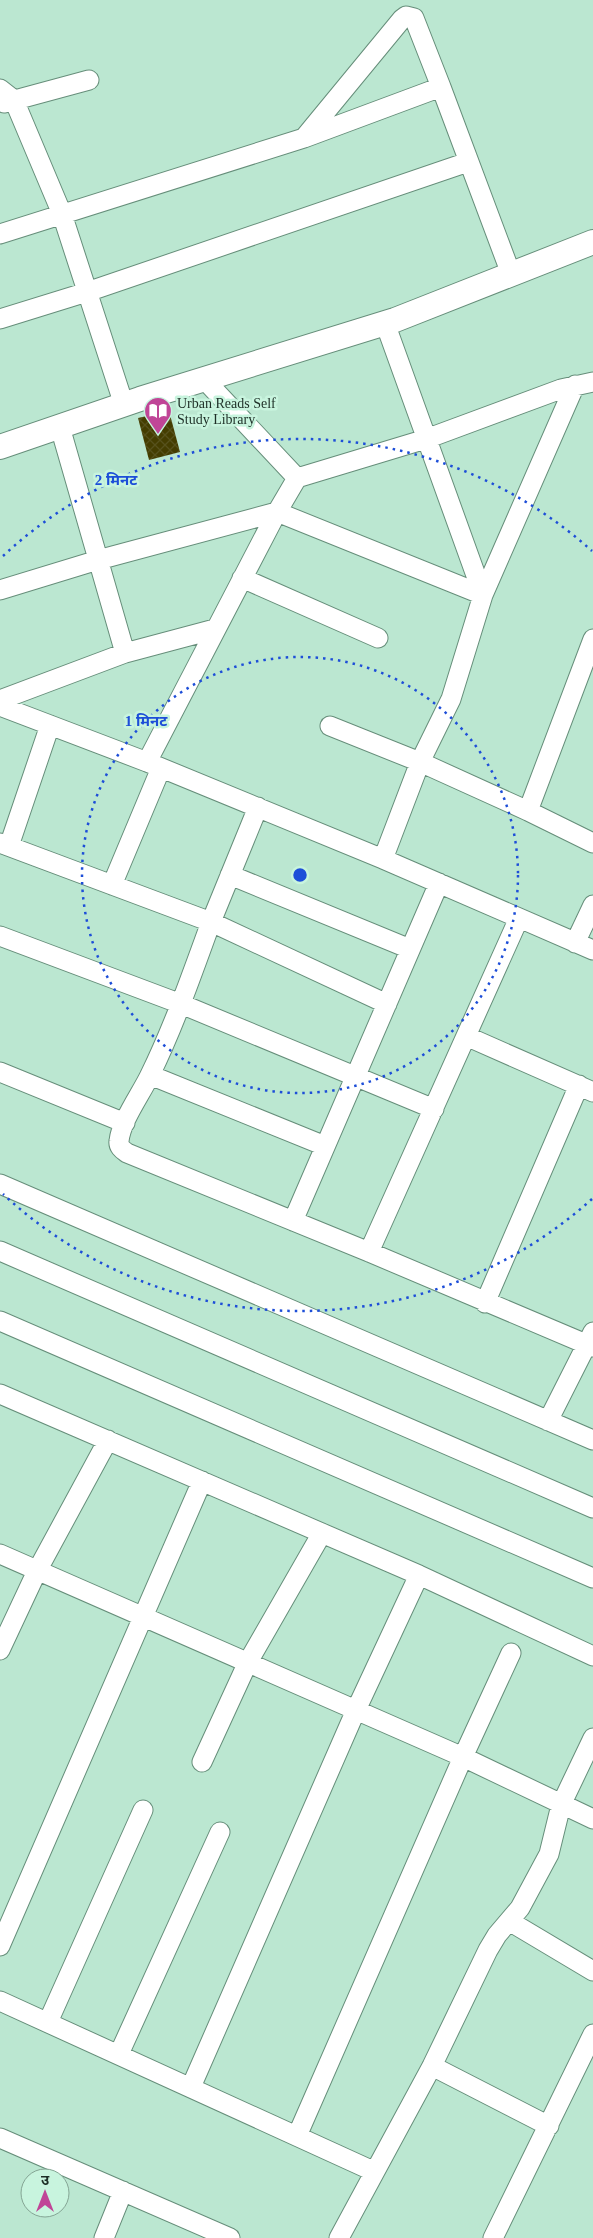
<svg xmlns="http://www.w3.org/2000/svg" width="593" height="2238" font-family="'Times New Roman','Noto Sans Devanagari',serif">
  <defs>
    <pattern id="building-cross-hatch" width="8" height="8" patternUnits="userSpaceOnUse" patternTransform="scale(1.25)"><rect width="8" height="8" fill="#443d00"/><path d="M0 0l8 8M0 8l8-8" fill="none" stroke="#56511c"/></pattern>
  </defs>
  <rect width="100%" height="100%" fill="#bbe7d1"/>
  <!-- building -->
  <path fill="url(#building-cross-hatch)" d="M169,411L180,452L149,460L138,418Z"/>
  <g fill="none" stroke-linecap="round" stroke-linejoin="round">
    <defs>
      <path id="minor" d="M441,87L511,274
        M0,89L14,100L62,214L124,405
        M4,103L89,80
        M0,234L304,138L441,87L414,18L406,16L402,19L304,138
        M0,319L87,292L468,162
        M297,478L426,439L561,389L593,382
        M242,578L378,638
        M0,590L98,560L277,512L483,595L575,385
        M125,653L215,629
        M0,700L125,653L60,427
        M0,706L147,762L383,859L420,762L451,699L483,595L385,323
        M330,726L420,762L528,811L593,639
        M147,762L277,512L297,478L204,379
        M258,807L211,922L387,1004
        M528,811L593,843
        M0,843L211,922C192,974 174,1026 150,1075C141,1094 121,1121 119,1141C118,1147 123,1150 127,1153L369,1252L593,1347
        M9,846L50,725
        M383,859L593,950
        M230,875L410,949
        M112,885L161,768
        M0,936L181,1004L434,1109
        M575,943L593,905
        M466,1036L593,1092
        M0,1072L125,1123
        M150,1075L325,1146
        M0,1184L593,1440
        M293,1221L439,883
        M0,1251L593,1508
        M369,1252L519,918
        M485,1303L579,1085
        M0,1321L593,1578
        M0,1394L419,1575L593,1656
        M548,1421L593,1332
        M0,1554L463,1757L593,1819
        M0,1650L37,1571L108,1440
        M202,1762L248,1662L322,1533
        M509,1921L593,1971
        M0,1946L202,1481
        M0,2001L373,2171
        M48,2022L143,1810
        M119,2054L220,1832
        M432,2066L549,2126
        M191,2087L356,1710L419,1575
        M297,2136L463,1757L511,1653
        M0,2138L230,2238
        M104,2238L123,2191
        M339,2238L432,2066L488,1950L497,1935L520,1908L549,1854L561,1805L593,1738
        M493,2238L593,2034"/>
      <path id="tertiary" d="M0,447L140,399L395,320L593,242"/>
    </defs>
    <!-- minor casing -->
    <use href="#minor" stroke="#668e7a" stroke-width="21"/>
    <!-- tertiary casing -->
    <use href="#tertiary" stroke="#668e7a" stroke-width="26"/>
    <!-- minor -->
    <use href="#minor" stroke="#fff" stroke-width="19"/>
    <!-- tertiary -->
    <use href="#tertiary" stroke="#fff" stroke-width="24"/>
  </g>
  <!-- distance rings -->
  <g fill="none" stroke="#1d4ed8" stroke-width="2.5" stroke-dasharray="2.5 5">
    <circle cx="300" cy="875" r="218"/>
    <path d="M592 1199A436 436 0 0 1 3 1194M3 556A436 436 0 0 1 592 551"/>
  </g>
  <!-- icons -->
  <defs>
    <symbol id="library-pin" viewBox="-11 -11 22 30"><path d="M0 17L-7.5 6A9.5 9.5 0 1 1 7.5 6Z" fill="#c04597" stroke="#c8f4de"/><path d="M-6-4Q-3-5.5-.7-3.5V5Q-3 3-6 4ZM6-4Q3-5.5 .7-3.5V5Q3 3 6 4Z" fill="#fff"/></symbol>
  </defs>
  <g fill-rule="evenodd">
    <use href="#library-pin" x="142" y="395" width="32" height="43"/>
  </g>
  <g text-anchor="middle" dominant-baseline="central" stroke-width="5" stroke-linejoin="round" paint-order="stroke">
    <!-- poi labels -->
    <g font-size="14" fill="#1d2e26" stroke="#c8f4de" text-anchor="start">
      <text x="177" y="403">Urban Reads Self<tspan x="177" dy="16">Study Library</tspan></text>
    </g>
  </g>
  <circle cx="300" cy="875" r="8" fill="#1d4ed8" stroke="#c8f4de" stroke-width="2.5"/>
  <g font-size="15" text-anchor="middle" font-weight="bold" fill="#1d4ed8" stroke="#c8f4de" stroke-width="5" stroke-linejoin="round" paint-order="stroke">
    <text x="116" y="485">2 मिनट</text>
    <text x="146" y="726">1 मिनट</text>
  </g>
  <!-- north arrow -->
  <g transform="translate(45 2193)"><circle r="24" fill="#c8f4de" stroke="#84a594"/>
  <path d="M0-4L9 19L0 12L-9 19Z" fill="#c04597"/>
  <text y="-8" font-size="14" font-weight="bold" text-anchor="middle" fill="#1d2e26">उ</text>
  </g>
</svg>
